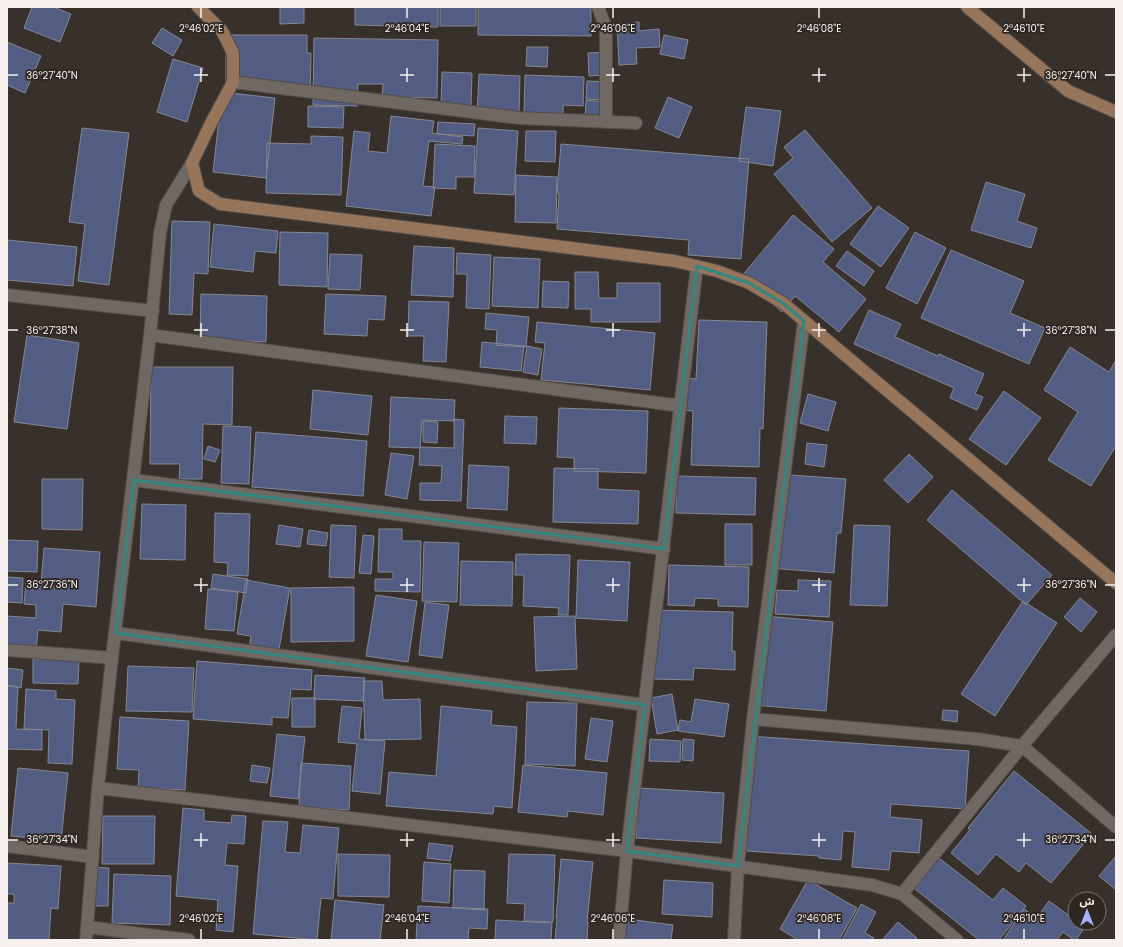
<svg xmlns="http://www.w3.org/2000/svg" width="1123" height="947" font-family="Poppins,'Noto Sans Arabic',sans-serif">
  <rect width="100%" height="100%" fill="#38302b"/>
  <!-- building -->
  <path fill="#535c83" stroke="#858891" d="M32,7H53L71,14L60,42L24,28Z
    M280,7H304V23L280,24Z
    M355,7H438V27L355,25Z
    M440,7H476V26H440Z
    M478,7H591V36L478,35Z
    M639,22V31L659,29L660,47L636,48L637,64L619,65L617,24Z
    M162,28L182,40L173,56L152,43Z
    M226,35H307V53H311L310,96L284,95V82H226Z
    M664,35L688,40L684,59L660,54Z
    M314,38L438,40L437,98L382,97L383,84H358L357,106L313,105Z
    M7,42L41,56L25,93L7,85Z
    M527,47H548L547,67L526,66Z
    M607,52L609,75L589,76L588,53Z
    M173,59L203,68L187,122L157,112Z
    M442,72L472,73L471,106L441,105Z
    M479,74L520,76L519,117L477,116Z
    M525,75L584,77L583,106L563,105V116L524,114Z
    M587,81L609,82V100L586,99Z
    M222,92L275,98L266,178L213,172Z
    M668,97L692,107L679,138L655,128Z
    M586,100L607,102L606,120L585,118Z
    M308,106L344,107L343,128L308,127Z
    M746,107L781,111L773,166L739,161Z
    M391,116L434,121L432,133L463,137L462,144L429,141L423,186L435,187L431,216L346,206L354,131L370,133L368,151L387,153Z
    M438,122L475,124L474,136L437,134Z
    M82,128L129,133L109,285L78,281L85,224L69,222Z
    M478,128L518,131L514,195L474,193Z
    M805,130L872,208L832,242L774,174L793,158L784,147Z
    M526,131H556L555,162L525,161Z
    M311,136L343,137L341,195L266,193L267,143L311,144Z
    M435,144L475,146L474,177H456V189L433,188Z
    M561,144L749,159L741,259L688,255L689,240L557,229L559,193H557Z
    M516,175L557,177L556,223L515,222Z
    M986,182L1025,194L1017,221L1037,228L1031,248L971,230Z
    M878,206L909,228L881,267L850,244Z
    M793,215L834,249L823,262L866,299L839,332L795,296L782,312L741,277Z
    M172,221L210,222L208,274L194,273L192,315L169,314Z
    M214,224L278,231L276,253L255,251L253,272L210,267Z
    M280,232L328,233L327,287L279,285Z
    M915,232L946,248L917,304L886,288Z
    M7,240L77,247L73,286L7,280Z
    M414,246L454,248L453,297L411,295Z
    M951,250L1024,281L1010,313L1045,328L1029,364L921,318Z
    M847,251L874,271L864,286L836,266Z
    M457,253L491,255L489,309L466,308L467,274H456Z
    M330,254L362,255L360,290L328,289Z
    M494,257L540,259L538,308L492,306Z
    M575,272H598L599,298H617V283H660V322H591V309H575Z
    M543,281L569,282L568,308L542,307Z
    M201,294L267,296L266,342L200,339Z
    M326,294L386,296L384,320L368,319L367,336L324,334Z
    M409,301L449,302L446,362L423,361L424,336H408Z
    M869,310L901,324L895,337L938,356L939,354L984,374L975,394L983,397L977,410L950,398L954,388L854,344Z
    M486,313L529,317L526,347L496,345L497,330L485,329Z
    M699,320L767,322L763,429L760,428L759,467L691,465L693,411L685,410L686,378L696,379Z
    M537,322L655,333L650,390L541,380L545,343L535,342Z
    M27,335L79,343L67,429L14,422Z
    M482,342L524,346L521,371L480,367Z
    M527,346L542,349L538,375L523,372Z
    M1070,347L1109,372L1116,360V446L1091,486L1048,460L1078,412L1044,390Z
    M151,367H233L232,425L203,424L202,479H179L180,464H150Z
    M313,390L372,396L368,435L310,429Z
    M1004,391L1041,418L1006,465L969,439Z
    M808,394L836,402L828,431L800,423Z
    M391,397L455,400L454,421L422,420L420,448L389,447Z
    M559,408L648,411L646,473L574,471V458L557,457Z
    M505,416L537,417L536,444L504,443Z
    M454,419L464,420L461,501L420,500V483H441L442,466L419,465L420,447L454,448Z
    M423,421L438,422L437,443L423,442Z
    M223,426L251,427L249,484L221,483Z
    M256,432L367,441L363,496L252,487Z
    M807,443L827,445L824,467L805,464Z
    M208,446L220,450L215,462L204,459Z
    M391,453L414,456L407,499L385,495Z
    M909,454L933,477L908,503L884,480Z
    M469,465L509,467L507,510L467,508Z
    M554,468L598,469V489L639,491L638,524L553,522Z
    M778,474L846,479L841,533H837L834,573L769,568Z
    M676,476L756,478L755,515L676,513Z
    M42,479H83L82,530L42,529Z
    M952,490L1052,575L1026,605L927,520Z
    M142,504L186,505L185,560L140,559Z
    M215,513L250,514L248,576L227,575L228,563L214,562Z
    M725,524H752V565H725Z
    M279,525L303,529L300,547L276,544Z
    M331,525L356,526L354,578L329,577Z
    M854,525L890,526L887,606L850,605Z
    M379,529H402V541H421L420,592L375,591V579H393V572H378Z
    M309,530L328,533L326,546L307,544Z
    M363,535L374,536L371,574L359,573Z
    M7,540L38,541L37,572L7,571Z
    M424,542L459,543L457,602L422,601Z
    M44,548L100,552L96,607L63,604L61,632L38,630L36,652L7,650V616L36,618V605L24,604L26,582L41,583Z
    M516,554L570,555L568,615H558L559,608L523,606L524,575H515Z
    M578,560L630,562L627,621L576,618Z
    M461,561L513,562L512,606L460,605Z
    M669,565L749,567L748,607L718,606V599L695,598L694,606L668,605Z
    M213,574L248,579L246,593L211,588Z
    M7,577L23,578L22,603L7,602Z
    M246,580L290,588L278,655L249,650L251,636L237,634Z
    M798,580L831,581L829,617L775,614L777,590L798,591Z
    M354,587V641L291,642V588Z
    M208,589L238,592L234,631L205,629Z
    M376,595L417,601L408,662L366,656Z
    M1080,598L1097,612L1081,632L1064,617Z
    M1023,601L1057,623L995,716L961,694Z
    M425,602L449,605L442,658L419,655Z
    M655,610L733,612L732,651H735V670L694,668L693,680L653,679Z
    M575,616L577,669L536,671L534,617Z
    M764,616L833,622L826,711L753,705Z
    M33,659L79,660L78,684L33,683Z
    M197,661L312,670L311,690L291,689L288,718L272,717V725L193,719Z
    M128,666L194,668L192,712L126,711Z
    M7,668L23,670L21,688L7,685Z
    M315,675L365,678L363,701L314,699Z
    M363,681H382L383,700L420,699L421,739L365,740Z
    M7,686L18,687L16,729L42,730V750L7,749Z
    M26,689L56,691V699L75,700L72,764L48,763L49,730L24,729Z
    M672,694L678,730L657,734L651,698Z
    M292,698H315V727H292Z
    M695,699L729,704L724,737L678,731L680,720L691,722Z
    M527,702L577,703L575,766L525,764Z
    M342,706L362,708L359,739L385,741L380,794L352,791L357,744L338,742Z
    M441,706L492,711L491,725L517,727L512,808L494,806L493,814L386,806L389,772L436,776Z
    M943,710L958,711L957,722L942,720Z
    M120,717L189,721L185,790L138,788L139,770L117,769Z
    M591,718L613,721L607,762L585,759Z
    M277,734L305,737L298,799L270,796Z
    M748,736L969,751L965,809L891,804L890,817L922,820L919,853L891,851L889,870L852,867L855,832L843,831L841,860L819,858V856L746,851L749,801Z
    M650,739L681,741L680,762L649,761Z
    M683,739L694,740L693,761L682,760Z
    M301,763L351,766L349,810L299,807Z
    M252,765L270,768L267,783L250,781Z
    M523,765L607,773L603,815L568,811L567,817L518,812Z
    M18,768L68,773L61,841L11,836Z
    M1014,771L1092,834L1051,883L1026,863L1019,872L996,854L978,875L951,853L970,830L968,828Z
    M639,788L724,793L721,843L636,838Z
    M183,808L204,810V821L231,823L232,815L246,816L244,844L227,843L225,865L238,866L233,932L216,930L218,900L176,896Z
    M103,816H155L154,864H102Z
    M263,821L288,822L285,852L300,853L303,825L339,828L333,899L321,898L317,940L253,934Z
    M429,843L453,846L450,861L427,858Z
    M338,854L390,855L389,897L338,896Z
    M509,854L555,855L553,922L524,921L525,904L507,903Z
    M1116,856V890L1099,876Z
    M939,858L993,900L1003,888L1026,906L999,940H979L915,889Z
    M561,859L593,862L587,922H588L587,940H555L557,918H556Z
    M424,862L451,864L449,903L422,901Z
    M7,863L61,866L58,909L51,908L49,940H7V903H14V894H7Z
    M91,867L109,868L108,906H89Z
    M454,870L485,871L484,910L453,908Z
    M114,874L171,876L170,925L112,923Z
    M664,880L713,883L712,917L662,914Z
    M808,880L857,908L839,940H798L780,929Z
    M335,900L384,905L380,940H331Z
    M1049,901L1075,920V923H1080L1085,927L1076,940H1074L1063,932L1057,940H1003L1024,909L1037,918Z
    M861,904L876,912L865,933L874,938L873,940H842Z
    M418,906L488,909L487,929L469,928L468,940H416Z
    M620,918L673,925L671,940H617Z
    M496,920L552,923L551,940H495Z
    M898,922L917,938L915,940H882Z"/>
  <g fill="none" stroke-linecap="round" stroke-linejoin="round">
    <defs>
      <path id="street" d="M598,7L606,28V122
        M233,82L519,118L636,123
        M7,295L153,311
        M150,335L681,406
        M134,480L664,549
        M116,633L645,705
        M7,650L112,658
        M753,719L977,739L1022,746L1116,827
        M98,788L627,851L872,885L902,894L957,940
        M7,846L93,857
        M902,894L1022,746L1116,635
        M87,927L189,940
        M86,940L98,788L112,658L150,335L160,233L166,205L192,163
        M619,940L627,851L697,266
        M734,940L738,866L753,719L804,321"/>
      <path id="secondary" d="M198,7L222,31L233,53V82L211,123L192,163L199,191L220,204L675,261L717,271L749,283L783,303L1116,583
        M967,7L1068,91L1116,112"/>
    </defs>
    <!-- street casing -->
    <use href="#street" stroke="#534c48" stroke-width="14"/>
    <!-- secondary casing -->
    <use href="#secondary" stroke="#534c48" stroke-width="14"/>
    <!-- street -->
    <use href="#street" stroke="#706862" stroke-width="12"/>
    <!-- secondary -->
    <use href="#secondary" stroke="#96755b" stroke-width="12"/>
  </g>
  <!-- marked area -->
  <path fill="none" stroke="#328881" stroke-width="3" stroke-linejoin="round" d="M697,266L749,283L783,303L804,321L738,866L627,851L645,705L116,633L134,480L664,549Z"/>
  <!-- ticks -->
  <path fill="none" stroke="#f6f1ee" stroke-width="1.5" d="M201,8V18M407,8V18M613,8V18M819,8V18M1024,8V18M201,68V82M407,68V82M613,68V82M819,68V82M1024,68V82M8,75H18M194,75H208M400,75H414M606,75H620M812,75H826M1017,75H1031M1105,75H1115M201,323V337M407,323V337M613,323V337M819,323V337M1024,323V337M8,330H18M194,330H208M400,330H414M606,330H620M812,330H826M1017,330H1031M1105,330H1115M201,578V592M407,578V592M613,578V592M819,578V592M1024,578V592M8,585H18M194,585H208M400,585H414M606,585H620M812,585H826M1017,585H1031M1105,585H1115M201,833V847M407,833V847M613,833V847M819,833V847M1024,833V847M8,840H18M194,840H208M400,840H414M606,840H620M812,840H826M1017,840H1031M1105,840H1115M201,929V939M407,929V939M613,929V939M819,929V939M1024,929V939"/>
  <g font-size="10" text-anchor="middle" fill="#f6f1ee" stroke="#2d2621" stroke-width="3.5" stroke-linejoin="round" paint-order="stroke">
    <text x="201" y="32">2°46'02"E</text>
    <text x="407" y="32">2°46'04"E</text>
    <text x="613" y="32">2°46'06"E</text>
    <text x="819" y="32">2°46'08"E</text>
    <text x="1024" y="32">2°46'10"E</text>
    <text x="52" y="79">36°27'40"N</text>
    <text x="1071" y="79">36°27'40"N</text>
    <text x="52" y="334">36°27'38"N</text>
    <text x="1071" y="334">36°27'38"N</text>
    <text x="52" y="588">36°27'36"N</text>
    <text x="1071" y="588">36°27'36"N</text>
    <text x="52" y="843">36°27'34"N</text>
    <text x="1071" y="843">36°27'34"N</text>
    <text x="201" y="922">2°46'02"E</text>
    <text x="407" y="922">2°46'04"E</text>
    <text x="613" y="922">2°46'06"E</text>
    <text x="819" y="922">2°46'08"E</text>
    <text x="1024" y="922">2°46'10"E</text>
  </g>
  <!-- border -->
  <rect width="1123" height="947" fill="none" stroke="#f6f1ee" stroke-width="16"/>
  <!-- north arrow -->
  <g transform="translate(1087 911)"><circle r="19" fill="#2d2621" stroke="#7d7773"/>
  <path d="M0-3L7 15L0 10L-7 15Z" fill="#a2b2fd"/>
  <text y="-6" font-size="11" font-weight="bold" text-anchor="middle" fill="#f6f1ee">ش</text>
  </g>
</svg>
